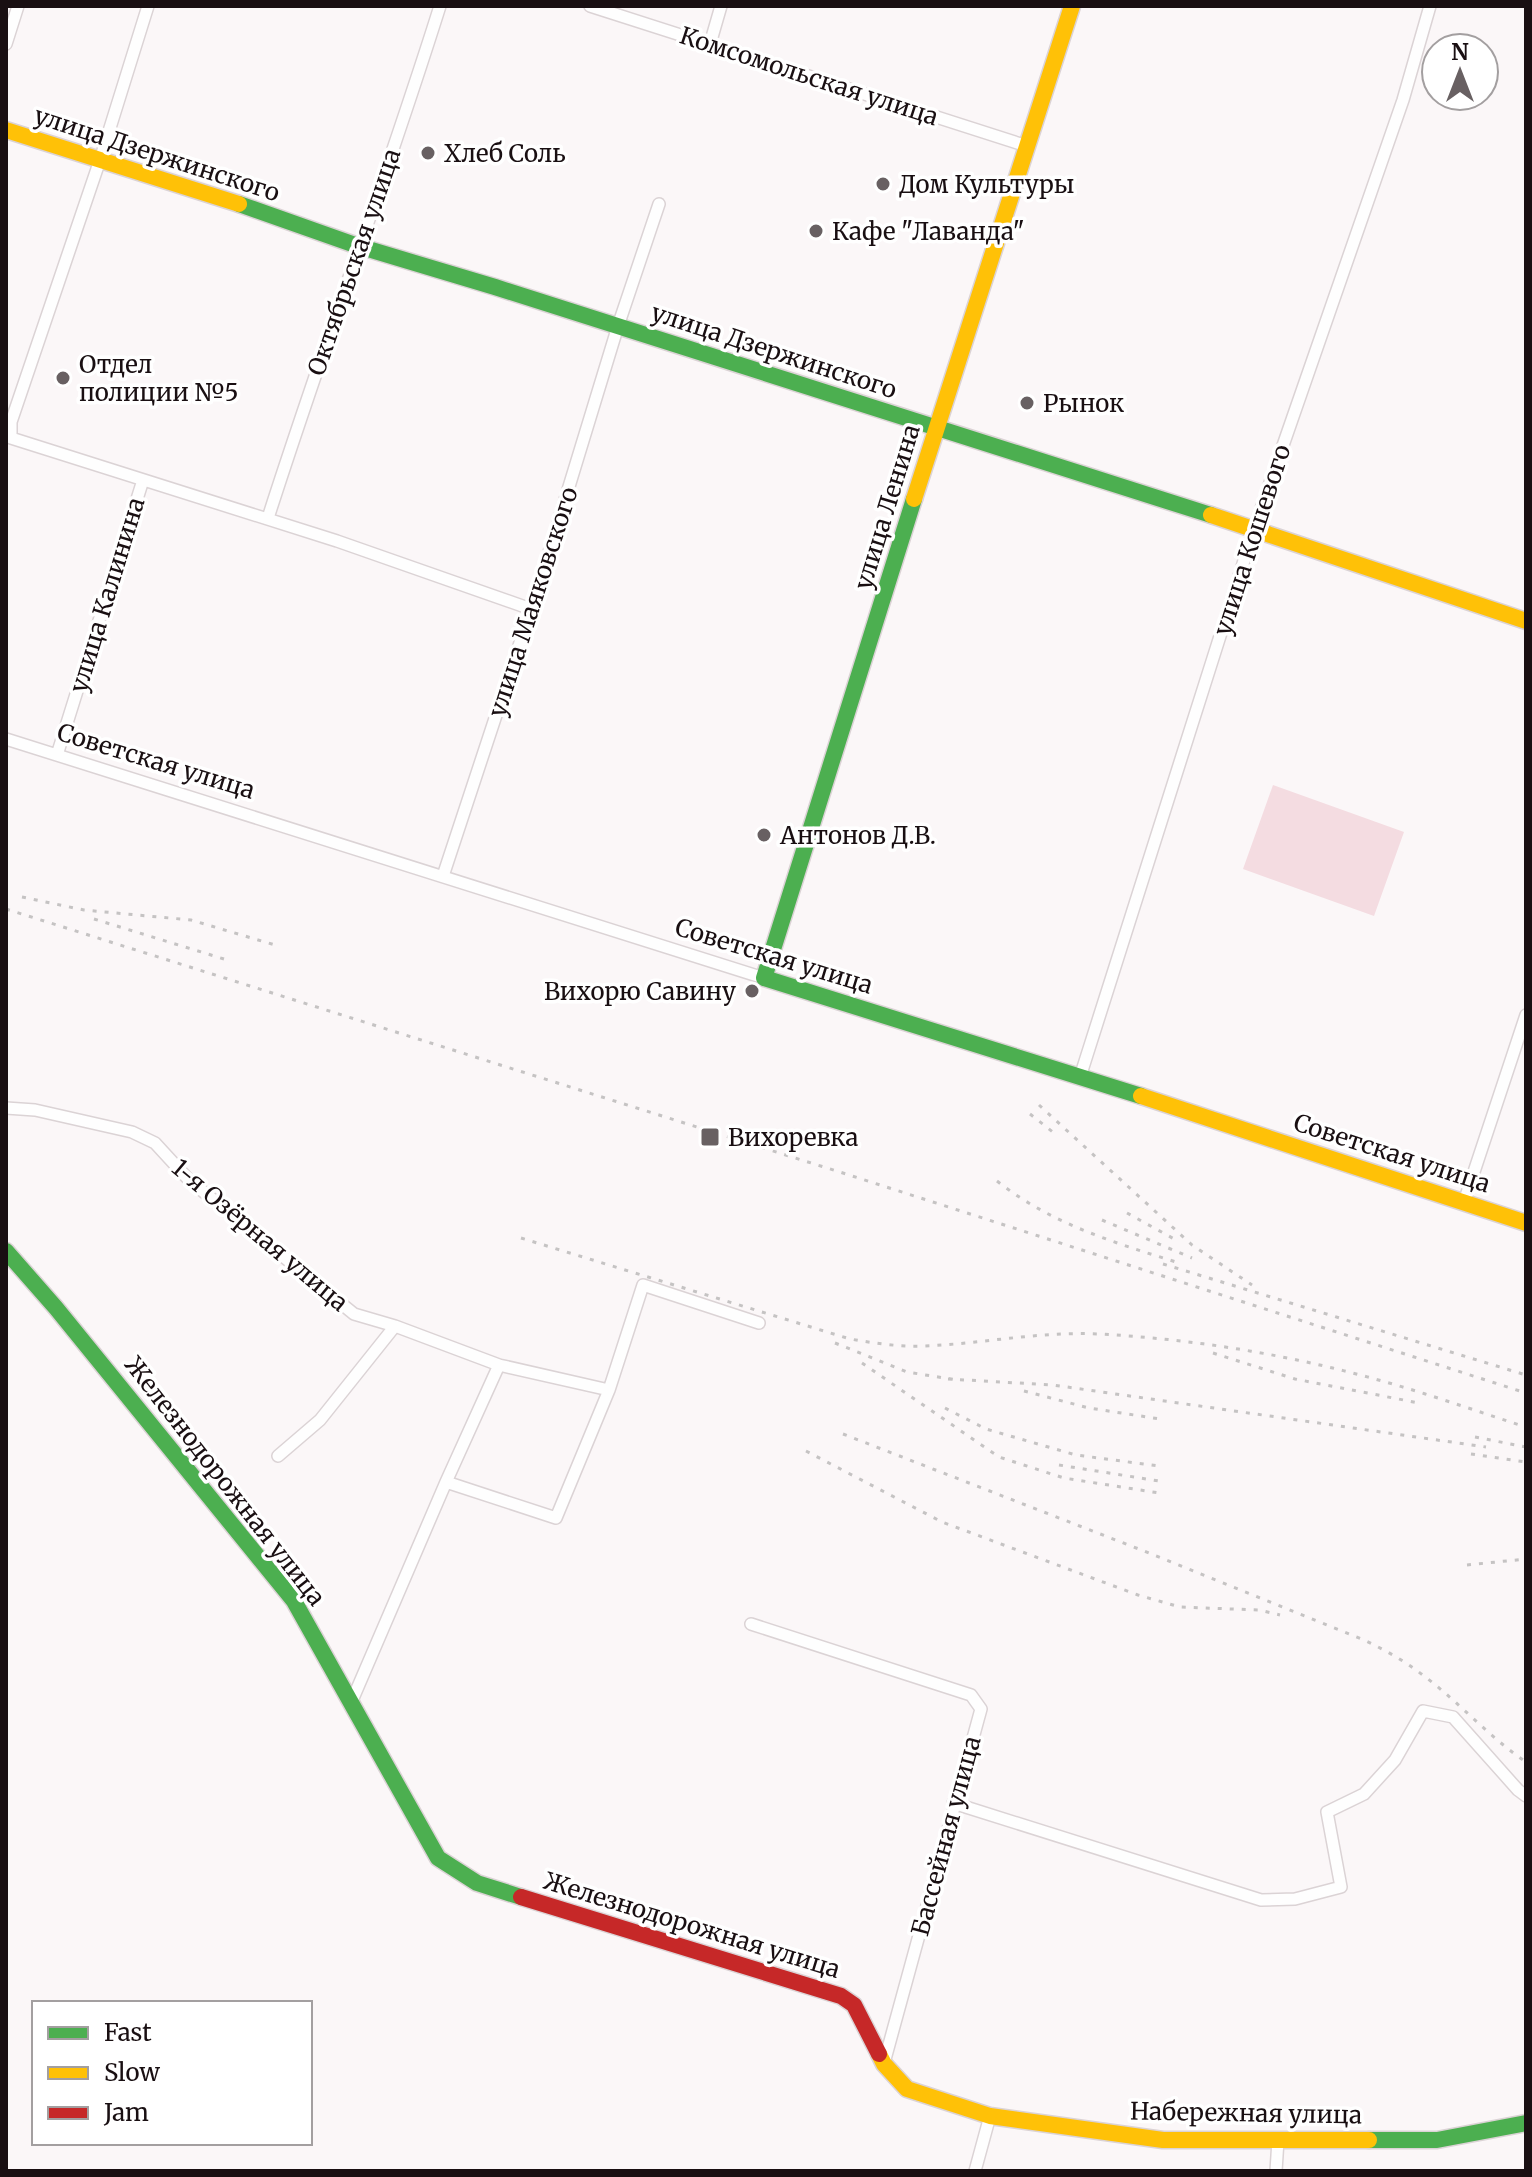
<svg xmlns="http://www.w3.org/2000/svg" width="1532" height="2177" font-family="Merriweather,serif">
  <rect width="100%" height="100%" fill="#fbf7f8"/>
  <!-- green -->
  <path fill="#f4dce1" d="M1273,785L1404,832L1374,916L1243,869Z"/>
  <g fill="none" stroke-linecap="round" stroke-linejoin="round">
    <defs>
      <path id="street" d="M148,6L100,160L11,422V438L337,541L531,609
        M590,6L1027,146
        M6,44L18,6
        M710,44L721,6
        M268,518C323,346 386,178 440,6
        M6,739L764,978
        M57,755L143,480
        M443,876L539,585L618,326L659,204
        M1080,1077L1254,529L1403,100L1430,6
        M6,1108L35,1110L132,1132L155,1143L189,1180L354,1314L395,1326L499,1365L609,1390
        M1464,1202L1526,1015
        M278,1456L320,1420L395,1326
        M446,1482L556,1518L609,1390L643,1285L759,1323
        M751,1624L971,1695L981,1709L884,2063
        M351,1703L446,1482L499,1365
        M953,1803L1261,1900L1295,1899L1341,1887L1327,1812L1364,1794L1395,1760L1423,1711L1453,1717L1518,1790L1526,1796
        M975,2171L990,2116
        M1276,2171L1278,2140"/>
      <path id="fast" d="M239,204L358,246L495,287L1211,515
        M914,499L764,978L1141,1096
        M6,1251L56,1308L294,1601L438,1858L477,1883L521,1897
        M1369,2140H1437L1526,2123"/>
      <path id="slow" d="M6,130L239,204
        M914,499L1072,6
        M1211,515L1526,621
        M1141,1096L1526,1223
        M879,2054L884,2064L907,2089L990,2116L1163,2140H1369"/>
      <path id="jam" d="M521,1897L841,1996L854,2005L879,2054"/>
    </defs>
    <!-- street casing -->
    <use href="#street" stroke="#dbd3d5" stroke-width="14"/>
    <!-- fast casing -->
    <use href="#fast" stroke="#dbd3d5" stroke-width="19"/>
    <!-- slow casing -->
    <use href="#slow" stroke="#dbd3d5" stroke-width="19"/>
    <!-- jam casing -->
    <use href="#jam" stroke="#dbd3d5" stroke-width="19"/>
    <!-- street -->
    <use href="#street" stroke="#fefefe" stroke-width="11"/>
    <!-- fast -->
    <use href="#fast" stroke="#4caf50" stroke-width="16"/>
    <!-- slow -->
    <use href="#slow" stroke="#ffc107" stroke-width="16"/>
    <!-- jam -->
    <use href="#jam" stroke="#c62828" stroke-width="16"/>
    <!-- rail -->
    <path stroke="#c5c3c3" stroke-width="3" stroke-dasharray="4 8" stroke-linecap="butt" d="M22,897L84,910L191,920L275,945
      M6,909L846,1174L1526,1393
      M94,919L224,959
      M1039,1105L1192,1245L1252,1285
      M1030,1114L1054,1133
      M997,1181C1050,1223 1112,1242 1176,1262
      M1127,1213L1176,1240
      M1102,1220L1192,1258
      M521,1238L850,1339C874,1343 898,1347 923,1346C982,1344 1039,1331 1099,1334C1192,1339 1285,1354 1375,1379C1426,1393 1476,1411 1526,1427
      M1163,1264L1526,1375
      M835,1343L907,1372L957,1380
      M1213,1353L1295,1379L1419,1403
      M862,1363L999,1457L1064,1478L1159,1493
      M948,1379L1053,1385L1486,1447
      M1024,1391L1089,1408L1160,1419
      M945,1408L986,1429L1076,1455L1159,1466
      M843,1434L1144,1551L1364,1640C1385,1650 1405,1661 1424,1676C1460,1703 1489,1737 1526,1762
      M1475,1437L1526,1447
      M806,1451L942,1522L1138,1595L1180,1607L1259,1610L1280,1615
      M1471,1454L1526,1462
      M1059,1465L1159,1481
      M1467,1565L1526,1559"/>
  </g>
  <!-- markers -->
  <g fill="#686062" stroke="#fff" stroke-width="3">
    <circle cx="428" cy="153" r="8"/>
    <circle cx="883" cy="184" r="8"/>
    <circle cx="816" cy="231" r="8"/>
    <circle cx="63" cy="378" r="8"/>
    <circle cx="1027" cy="403" r="8"/>
    <circle cx="764" cy="835" r="8"/>
    <circle cx="752" cy="991" r="8"/>
    <rect x="700" y="1127" width="20" height="20" rx="4"/>
  </g>
  <g text-anchor="middle" dominant-baseline="central" stroke-width="7" stroke-linejoin="round" paint-order="stroke">
    <!-- street labels -->
    <g font-size="24" fill="#190f12" stroke="#fff">
      <text transform="translate(809 76) rotate(18)">Комсомольская улица</text>
      <text transform="translate(157 154) rotate(18)">улица Дзержинского</text>
      <text transform="translate(354 262) rotate(-71)">Октябрьская улица</text>
      <text transform="translate(774 351) rotate(18)">улица Дзержинского</text>
      <text transform="translate(887 507) rotate(-73)">улица Ленина</text>
      <text transform="translate(1252 540) rotate(-72)">улица Кошевого</text>
      <text transform="translate(107 595) rotate(-73)">улица Калинина</text>
      <text transform="translate(533 602) rotate(-72)">улица Маяковского</text>
      <text transform="translate(156 761) rotate(17)">Советская улица</text>
      <text transform="translate(774 956) rotate(17)">Советская улица</text>
      <text transform="translate(1392 1153) rotate(18)">Советская улица</text>
      <text transform="translate(260 1235) rotate(40)">1-я Озёрная улица</text>
      <text transform="translate(225 1481) rotate(52)">Железнодорожная улица</text>
      <text transform="translate(946 1836) rotate(-75)">Бассейная улица</text>
      <text transform="translate(692 1925) rotate(17)">Железнодорожная улица</text>
      <text transform="translate(1246 2113) rotate(1)">Набережная улица</text>
    </g>
    <!-- poi labels -->
    <g font-size="24" fill="#190f12" stroke="#fff" text-anchor="start">
      <text x="444" y="153">Хлеб Соль</text>
      <text x="899" y="184">Дом Культуры</text>
      <text x="832" y="231">Кафе "Лаванда"</text>
      <text x="79" y="364">Отдел<tspan x="79" dy="28">полиции №5</tspan></text>
      <text x="1043" y="403">Рынок</text>
      <text x="780" y="835">Антонов Д.В.</text>
      <text x="736" y="991" text-anchor="end">Вихорю Савину</text>
      <text x="728" y="1137">Вихоревка</text>
    </g>
  </g>
  <!-- border -->
  <rect width="1532" height="2177" fill="none" stroke="#190f12" stroke-width="16"/>
  <!-- legend -->
  <rect x="32" y="2001" width="280" height="144" fill="#ffffff" stroke="#a39fa0" stroke-width="2"/>
  <rect x="48" y="2027" width="40" height="12" fill="#4caf50" stroke="#a39fa0" stroke-width="2"/>
  <text x="104" y="2041" font-size="24" fill="#190f12">Fast</text>
  <rect x="48" y="2067" width="40" height="12" fill="#ffc107" stroke="#a39fa0" stroke-width="2"/>
  <text x="104" y="2081" font-size="24" fill="#190f12">Slow</text>
  <rect x="48" y="2107" width="40" height="12" fill="#c62828" stroke="#a39fa0" stroke-width="2"/>
  <text x="104" y="2121" font-size="24" fill="#190f12">Jam</text>
  <!-- north arrow -->
  <g transform="translate(1460 72)"><circle r="38" fill="#ffffff" stroke="#a39fa0" stroke-width="2"/>
  <path d="M0-6L14 30L0 20L-14 30Z" fill="#686062"/>
  <text y="-12" font-size="22" font-weight="bold" text-anchor="middle" fill="#190f12">N</text>
  </g>
</svg>
